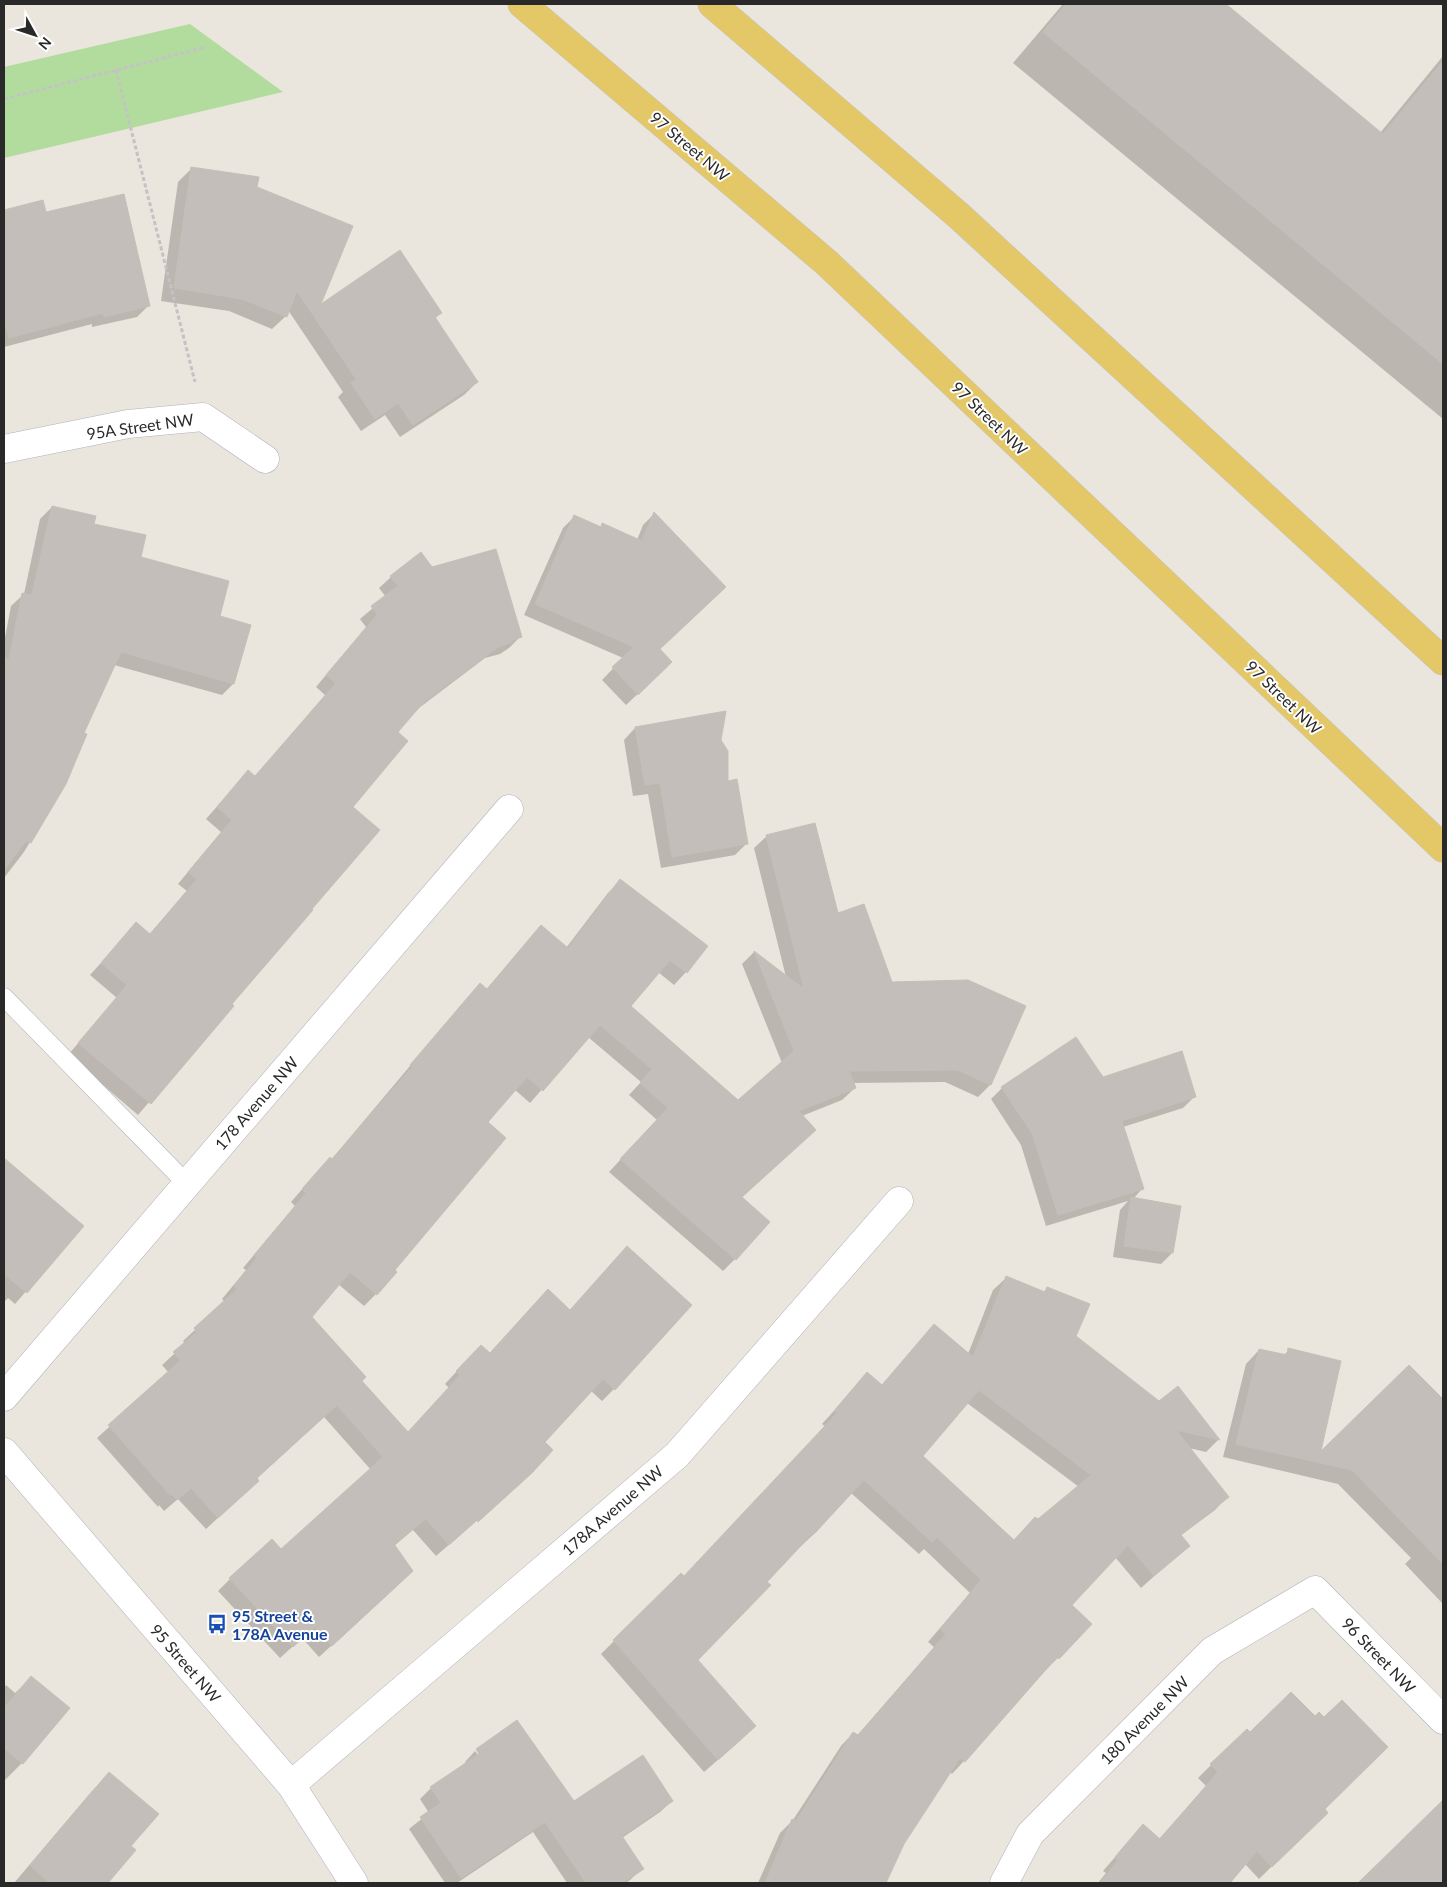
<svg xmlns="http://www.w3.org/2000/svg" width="1447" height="1887" font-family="Lato,sans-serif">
  <rect width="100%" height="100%" fill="#eae5dd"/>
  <!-- green -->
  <path fill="#b2dc9e" d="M190,24L283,92L4,158V67Z"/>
  <!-- shadow -->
  <path fill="#0003" fill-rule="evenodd" d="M1063,4H1224L1380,133L1443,56V419L1013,63Z
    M191,169L256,188L318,308L441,312L435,319L477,382L464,395L400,437L385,415L361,431L338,397L343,392L288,310L286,316L272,329L229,311L161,301L178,182Z
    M43,202L45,213L148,306L137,317L92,327V324L4,347V212Z
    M52,507L93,525L218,617L250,625L233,684L222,695L114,665L82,734L65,784L24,852L4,878V643L11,606L24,594L40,519Z
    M654,514L659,674L626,705L602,680L623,658L524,615L563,528L575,516L600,528L603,525L637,540L643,525Z
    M432,569L520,637L509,648L500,654L485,658L415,711L397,732L230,1005L232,1006L138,1115L68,1055L117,998L90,975L136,924L149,935L187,891L178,884L221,832L206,819L248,771L255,777L325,695L316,687L366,627L360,619L386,597L379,588L391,577Z
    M635,728L727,782L746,844L735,855L661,868L648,794L633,796L624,740Z
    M767,836L838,915L891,983L1024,1007L990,1085L978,1097L945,1082L853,1083L855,1088L842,1100L802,1116L815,1130L741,1198L735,1259L723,1271L609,1172L657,1120L629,1095L641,1082L588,1037L530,1103L514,1089L486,1122L376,1294L364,1306L338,1284L310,1317L360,1382L408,1434L449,1388L445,1384L468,1359L489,1354L536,1303L614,1389L602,1401L591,1391L543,1443L518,1485L436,1556L413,1530L394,1546L399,1584L319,1657L302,1638L280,1658L218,1591L230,1579L281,1551L371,1470L324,1417L256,1479L245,1493L206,1529L178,1499L164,1511L159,1505L158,1507L97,1438L169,1373L162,1365L185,1344L183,1341L225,1302L222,1299L246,1270L243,1268L295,1206L291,1202L318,1171L331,1160L468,997L486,990L541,927L566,948L608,893L620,881L686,972L674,985L658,972L630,1007L738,1102L782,1063L742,964L754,952L786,977L754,848Z
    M1102,1079L1195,1096L1183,1108L1123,1127L1142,1189L1133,1199L1180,1207L1172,1253L1161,1264L1113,1257L1120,1210L1128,1201L1046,1226L1021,1145L991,1099L1002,1088Z
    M4,1160L83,1226L15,1304L8,1298L5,1301L4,1300Z
    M1006,1278L1043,1293L1047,1288L1075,1336L1159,1403L1178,1388L1218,1440L1206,1452L1189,1448L1227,1497L1215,1510L1180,1536L1188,1546L1141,1588L1115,1557L1070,1605L1091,1624L1046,1670L1044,1669L964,1761L952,1774L950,1772L903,1843L885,1883H758L780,1833L793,1820L841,1746L853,1733L857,1736L934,1647L928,1642L970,1593L924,1549L919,1554L851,1493L814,1534L801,1546L800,1545L697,1660L742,1739L704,1772L601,1654L681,1574L684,1577L826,1427L822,1424L867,1374L881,1386L934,1325L968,1354L993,1290ZM967,1403L1079,1487L1014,1541L921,1456Z
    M1259,1350L1283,1356L1289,1350L1318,1455L1409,1366L1443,1401V1604L1405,1564L1411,1558L1338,1484L1223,1457L1246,1364Z
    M31,1678L22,1763L5,1780L4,1688L6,1685L15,1693Z
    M517,1722L574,1802L672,1801L660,1812L622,1838L642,1869L630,1880L626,1883H567L533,1832L457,1883H445L409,1829L429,1813L420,1799L431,1788L467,1764L465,1762L475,1751L482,1760L478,1750H476Z
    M1211,1765L1323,1809L1326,1813L1259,1879L1245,1864L1229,1883H1098L1106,1873L1103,1871L1143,1825L1159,1839L1206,1786L1198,1778Z
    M109,1774L130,1846L134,1850L106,1883H14L92,1791Z
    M1430,1815L1443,1828V1883H1359Z"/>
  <!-- building -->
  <path fill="#c3beb9" stroke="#c5c0b6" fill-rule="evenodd" d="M1066,4H1226L1383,134L1443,61V364L1043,32Z
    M191,167L259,177L257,187L353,226L321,304L400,250L442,313L435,317L478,382L413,425L398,403L375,419L351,383L356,379L297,291L287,317L242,299L174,288Z
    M124,194L150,306L104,317L103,313L9,338L4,318V210L43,200L46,212Z
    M52,506L96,516L94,524L146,535L141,557L229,581L220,616L251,625L234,684L121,652L84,733L87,734L66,784L31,843L26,841L4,870V657L9,660L22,593L32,595Z
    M654,512L726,587L660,649L672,662L638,695L612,667L634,647L535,604L574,515L601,527L602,523L642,541Z
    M496,549L522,637L512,640L513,642L498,647L423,703L398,732L408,741L353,807L380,830L312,909L313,910L232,1004L234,1006L151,1104L78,1043L127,985L101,963L136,922L150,934L197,879L188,872L232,820L217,807L248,770L255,776L336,683L326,675L377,615L371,606L398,586L390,576L421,552L432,567Z
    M726,711L721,740L728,751V781L737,779L748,844L672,857L660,783L645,785L635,727Z
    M815,823L838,913L864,904L892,982L968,980L1026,1006L991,1085L957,1070L849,1071L856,1088L799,1111L816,1130L742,1197L770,1222L736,1260L620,1159L668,1108L640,1083L652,1069L600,1025L543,1091L527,1077L488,1122L506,1138L395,1270L397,1272L377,1295L350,1272L312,1317L366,1377L362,1381L408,1432L460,1375L456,1371L481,1345L490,1353L548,1289L570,1310L627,1246L692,1305L615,1390L603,1379L545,1442L553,1450L532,1473L478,1522L477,1520L449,1545L426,1519L394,1544L413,1571L332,1646L315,1627L293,1647L229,1578L272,1539L281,1549L383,1457L337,1405L257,1478L259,1481L218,1518L191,1488L177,1500L172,1494L171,1496L108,1425L181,1360L173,1352L197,1332L194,1328L237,1289L234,1286L257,1258L254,1255L306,1193L302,1189L330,1157L332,1159L412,1067L410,1065L480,983L487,989L541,925L568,948L620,879L708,946L687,973L670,960L631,1006L738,1100L794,1051L754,951L804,989L766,835Z
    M1076,1037L1103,1077L1182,1051L1196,1097L1122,1121L1144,1189L1058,1215L1032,1133L1001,1087Z
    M4,1158L84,1226L27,1293L4,1274Z
    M1131,1197L1181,1206L1173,1253L1124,1246Z
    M1006,1276L1045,1292L1047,1287L1090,1304L1076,1336L1159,1401L1178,1386L1220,1440L1176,1430L1229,1497L1181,1535L1190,1546L1154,1576L1128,1545L1072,1605L1092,1624L1059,1659L1057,1657L965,1762L960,1758L904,1844L886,1883H765L792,1819L796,1821L853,1732L858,1735L946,1634L940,1629L981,1580L937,1537L932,1542L864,1480L814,1534L813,1533L767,1582L771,1585L698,1660L756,1726L718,1760L613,1640L681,1573L684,1576L837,1413L834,1411L867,1372L882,1385L934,1324L973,1357ZM979,1390L1091,1475L1038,1519L1035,1517L1014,1540L923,1456Z
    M1288,1348L1341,1361L1321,1451L1409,1365L1443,1399V1564L1352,1470L1236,1444L1259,1349L1287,1355Z
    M31,1676L70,1708L23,1764L4,1748V1708Z
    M1291,1692L1315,1716L1319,1712L1324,1717L1342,1700L1388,1747L1325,1809L1328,1813L1272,1867L1257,1851L1230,1883H1100L1118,1860L1115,1857L1143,1824L1160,1839L1218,1772L1210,1764L1247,1729L1250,1732Z
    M517,1720L574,1801L643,1755L673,1801L622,1836L644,1869L622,1883H586L545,1822L461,1878L420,1817L441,1803L430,1787L479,1754L476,1749Z
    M109,1772L159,1814L131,1846L136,1850L108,1883H49L30,1865Z
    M1443,1800V1883H1358Z"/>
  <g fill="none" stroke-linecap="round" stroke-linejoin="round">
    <defs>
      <path id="service" d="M4,997L187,1184"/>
      <path id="minor" d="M4,449L128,424L203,417L265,459
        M4,1397L509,809
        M291,1785L677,1455L899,1201
        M1004,1883L1030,1834L1212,1651L1315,1590L1443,1720"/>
      <path id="tertiary" d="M4,1452L291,1785L354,1883"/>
      <path id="primary" d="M522,4L827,263L1443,848
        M712,4L958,215L1443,661"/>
    </defs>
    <!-- service casing -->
    <use href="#service" stroke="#b0b3bc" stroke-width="19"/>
    <!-- minor casing -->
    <use href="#minor" stroke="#b0b3bc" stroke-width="29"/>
    <!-- tertiary casing -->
    <use href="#tertiary" stroke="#b0b3bc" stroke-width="29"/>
    <!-- primary casing -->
    <use href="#primary" stroke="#c3c3c3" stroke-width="29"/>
    <!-- path -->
    <path stroke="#c3c3c3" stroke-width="3" stroke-dasharray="4 2.5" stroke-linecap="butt" d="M116,70L195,382
      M4,99L206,47"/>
    <!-- service -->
    <use href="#service" stroke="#fff" stroke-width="18"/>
    <!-- minor -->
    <use href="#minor" stroke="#fff" stroke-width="28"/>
    <!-- tertiary -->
    <use href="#tertiary" stroke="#fff" stroke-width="28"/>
    <!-- primary -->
    <use href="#primary" stroke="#e4c868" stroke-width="28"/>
  </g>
  <!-- icons -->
  <defs>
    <symbol id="bus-bare" viewBox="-9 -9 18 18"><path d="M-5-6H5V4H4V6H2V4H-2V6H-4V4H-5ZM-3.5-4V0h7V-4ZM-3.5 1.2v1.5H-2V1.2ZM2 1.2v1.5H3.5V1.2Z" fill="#1a4fb4" stroke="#fff" stroke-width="2.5" paint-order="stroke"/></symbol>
  </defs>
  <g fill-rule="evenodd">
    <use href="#bus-bare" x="203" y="1610" width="28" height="28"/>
  </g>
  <g text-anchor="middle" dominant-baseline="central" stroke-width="4" stroke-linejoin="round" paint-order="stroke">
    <!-- street labels -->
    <g font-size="16" fill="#292929" stroke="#fff">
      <text transform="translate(690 146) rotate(40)">97 Street NW</text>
      <text transform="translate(990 418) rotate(44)">97 Street NW</text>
      <text transform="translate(140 426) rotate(-8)">95A Street NW</text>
      <text transform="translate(1284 697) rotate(44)">97 Street NW</text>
      <text transform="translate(256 1103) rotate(-49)">178 Avenue NW</text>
      <text transform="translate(612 1510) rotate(-41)">178A Avenue NW</text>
      <text transform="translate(1379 1655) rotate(46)">96 Street NW</text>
      <text transform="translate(186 1663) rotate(49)">95 Street NW</text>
      <text transform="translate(1144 1720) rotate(-45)">180 Avenue NW</text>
    </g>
    <!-- transit labels -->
    <g font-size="16" font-weight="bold" fill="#164399" stroke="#fff" text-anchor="start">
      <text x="232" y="1615">95 Street &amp;<tspan x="232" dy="18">178A Avenue</tspan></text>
    </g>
  </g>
  <!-- border -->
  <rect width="1447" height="1887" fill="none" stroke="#292929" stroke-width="10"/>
  <!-- north arrow -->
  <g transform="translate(35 35) rotate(130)" stroke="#ffffff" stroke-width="4" paint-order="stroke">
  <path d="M0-4L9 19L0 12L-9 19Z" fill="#292929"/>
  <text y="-8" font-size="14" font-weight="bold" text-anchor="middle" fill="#292929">N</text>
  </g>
</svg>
